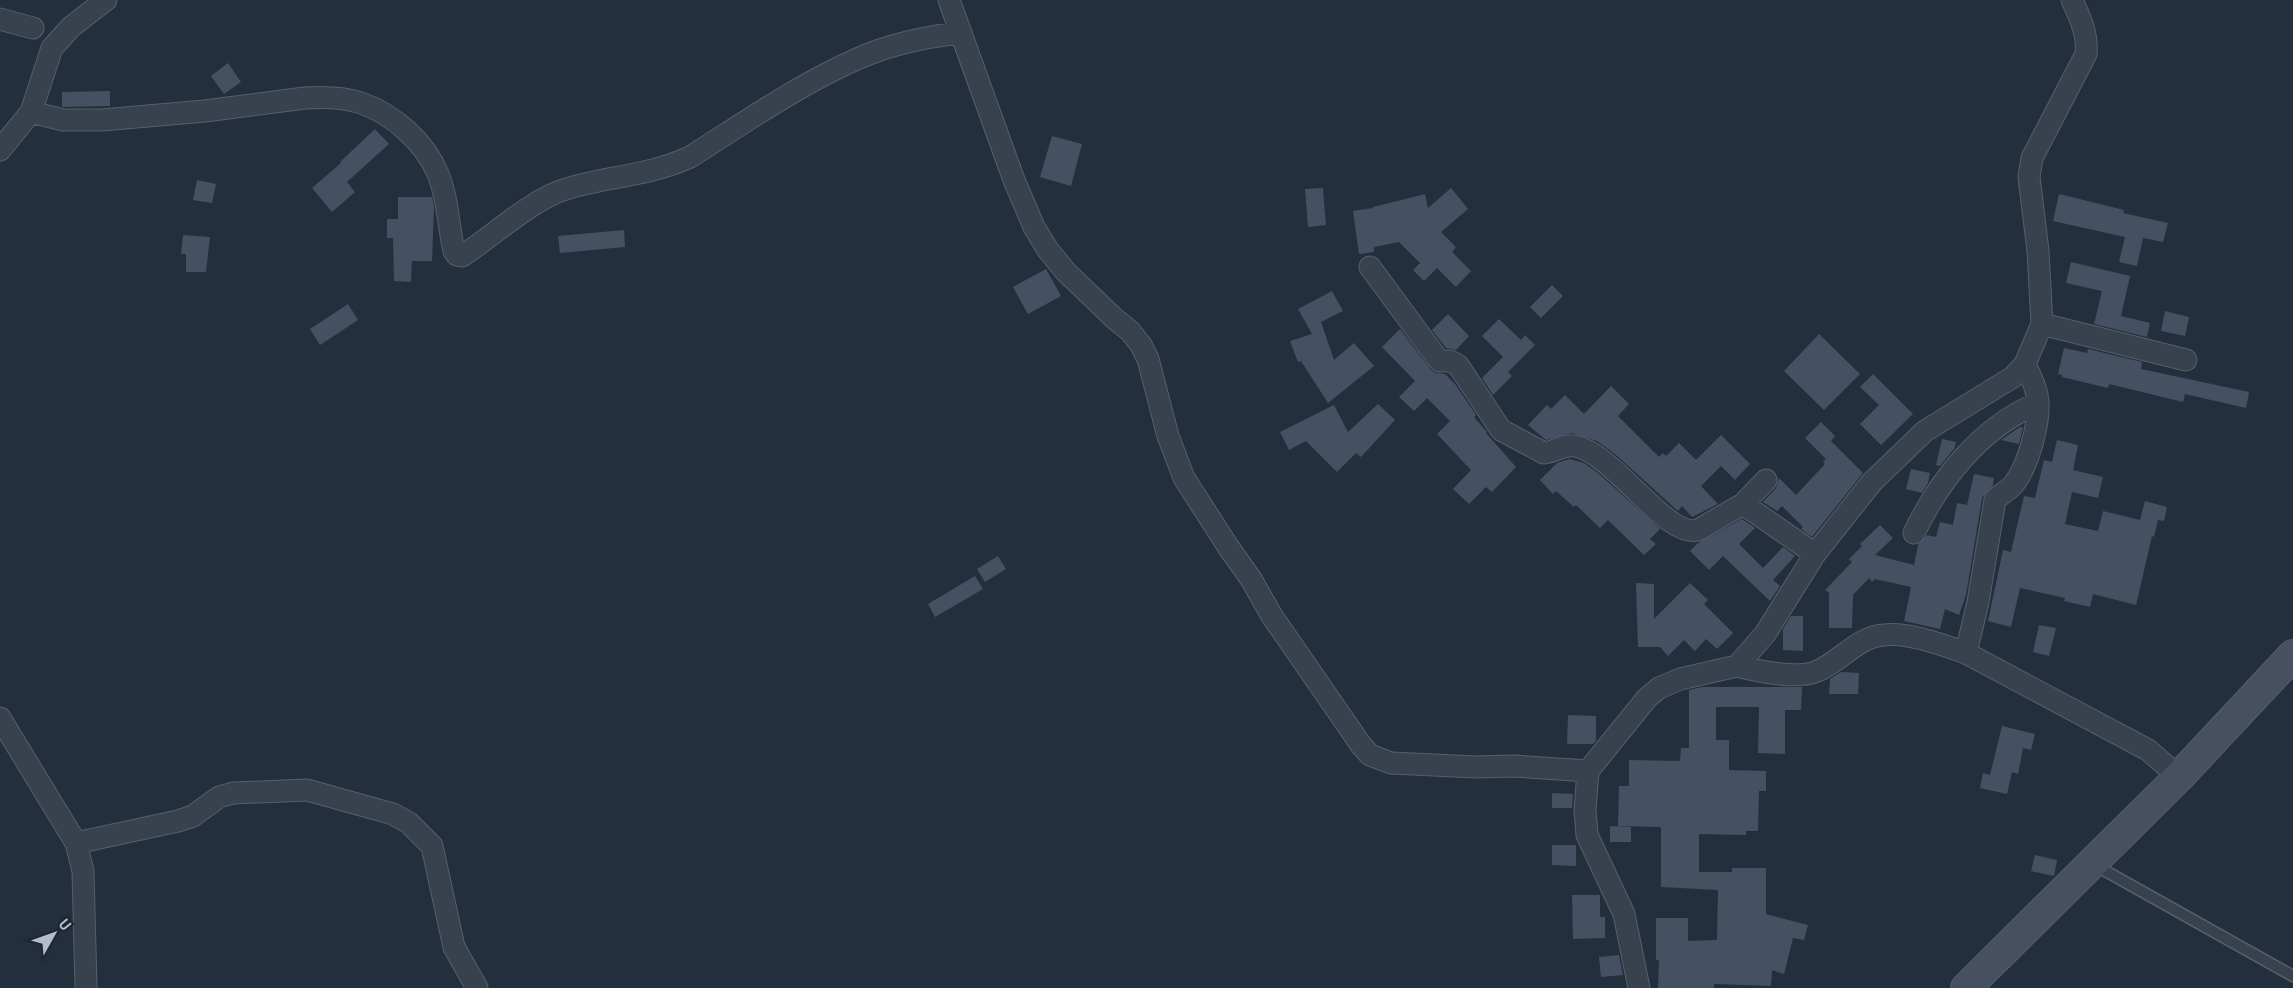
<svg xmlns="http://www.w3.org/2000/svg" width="2293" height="988" font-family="'Archivo Narrow',sans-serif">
  <rect width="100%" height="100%" fill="#242f3e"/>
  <!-- building -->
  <path fill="#455162" d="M228,63L241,82L224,94L211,76Z
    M110,91V106L62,107V92Z
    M375,129L389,144L347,182L355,192L332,212L312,188L341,163L340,162Z
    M1052,136L1082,144L1071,186L1040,177Z
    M197,180L216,184L212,203L193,200Z
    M1323,188L1326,225L1308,227L1305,189Z
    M1451,188L1468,209L1441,232L1456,247L1452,252L1471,271L1456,287L1437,268L1424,281L1413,270L1420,263L1399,242L1374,247V252L1359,254L1353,211L1373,208V207L1425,194L1428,208Z
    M2059,194L2124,210L2123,213L2168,223L2163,242L2143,238L2137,266L2119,262L2125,237L2053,221Z
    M398,197H432L434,207L432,261H412L411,282L394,281L393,238H387V219H398Z
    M624,230L625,247L560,253L558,236Z
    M183,235L210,237L206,272H186V254H181Z
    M2071,262L2130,276L2121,316L2150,323L2147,337L2094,324L2102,291L2066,283Z
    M1046,269L1061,296L1028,314L1013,287Z
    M1552,285L1563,296L1541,318L1530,307Z
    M1332,291L1343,311L1321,322L1334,360L1354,343L1374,366L1328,403L1301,361L1298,362L1290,341L1312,334L1298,309Z
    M348,304L358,320L320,345L310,329Z
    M2165,311L2189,317L2185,336L2161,331Z
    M1448,314L1469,336L1456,350L1446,348L1432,330Z
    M1499,319L1521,340L1525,335L1535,345L1508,372L1512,376L1493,395L1482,378L1503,357L1482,336Z
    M1400,329L1431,370L1436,373L1445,374L1455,384L1476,415L1474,417L1487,432L1486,433L1516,467L1492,492L1486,487L1469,504L1453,489L1471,470L1437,434L1450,421L1427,398L1414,411L1399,397L1415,381L1382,347Z
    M1819,334L1860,374L1824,410L1784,371Z
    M2064,348L2087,353L2088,349L2142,362L2141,369L2249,392L2246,408L2185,394L2183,402L2109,384L2108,388L2062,377V375L2058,374Z
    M1873,374L1913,414L1881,445L1860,424L1879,405L1860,387Z
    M1611,386L1629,404L1618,416L1659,457L1663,453L1666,456L1679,443L1696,460L1721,435L1750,464L1735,480L1721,466L1701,486L1718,504L1692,517L1682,506L1678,511L1615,454L1597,441L1572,433L1546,440L1528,425L1547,405L1551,409L1565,395L1584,414Z
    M1378,404L1395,420L1361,457L1356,453L1337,472L1306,441L1289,450L1280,432L1334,405L1348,432Z
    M1821,422L1835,436L1831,441L1863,473L1812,537L1801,529L1803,527L1782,506L1777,511L1763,502L1776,488L1779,478L1796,495L1825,464L1823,462L1826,459L1805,438Z
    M2020,427H2023L2019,444L2001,440Z
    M1942,439L1956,442L1954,449L1940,466L1936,465Z
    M2057,440L2078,445L2073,470L2103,477L2098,498L2072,492L2065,524L2098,531L2103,511L2140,520L2145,501L2167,507L2164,521L2158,520L2154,537L2152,536L2136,605L2093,594L2090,607L2064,601L2065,598L2020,588L2011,627L1988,621L2003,550L2011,552L2024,496L2035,498L2044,460L2052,462Z
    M1569,459L1584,463L1598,473L1660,529L1650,539L1656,544L1644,555L1608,520L1600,528L1576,505L1574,507L1556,491L1553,494L1540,480L1557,463Z
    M1911,469L1930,473L1928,483L1922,493L1906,489Z
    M1974,474L1994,478L1993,485L1982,498L1966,595L1959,615L1945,609L1940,629L1904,621L1911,587L1875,579L1872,582L1869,578L1853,595L1852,628H1829V593L1825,590L1852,562L1849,559L1862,546L1860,544L1880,525L1893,538L1875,555L1914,565L1918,545L1927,535L1936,537L1940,522L1953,525L1957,503L1967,505Z
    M1742,519L1755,528L1739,544L1763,568L1783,547L1795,556L1773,580L1780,586L1770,601L1723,556L1709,570L1690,551L1698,543Z
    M998,556L1006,569L985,582L977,569Z
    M975,576L983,589L935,617L928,604Z
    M1636,583L1654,584V619L1690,583L1708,600L1704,604L1733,633L1717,649L1706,639L1695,651L1684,640L1668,656L1660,647H1638Z
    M1791,616H1803V651L1783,650V629Z
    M2039,625L2056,628L2049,656L2033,652Z
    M1841,672L1859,673L1858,694H1829L1830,679Z
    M1702,687H1802L1801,710H1785V754L1758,753L1759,707H1716V740H1729V770L1766,771V791H1759L1758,831H1746V835L1699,834V872H1732V868H1766V914L1808,925L1804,940L1793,938L1784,974L1772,970L1771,986L1714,984V988H1658L1659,960H1656V918H1688V941L1717,940L1718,890L1661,887V827L1618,826L1619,786H1629V760L1680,761L1681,748H1689V690Z
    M1568,715L1596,716V741L1593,744H1567Z
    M2002,726L2035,734L2031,750L2023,748L2018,774L2012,772L2007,794L1980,788L1983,773L1990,775Z
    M1552,793L1573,794L1572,808H1552Z
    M1610,826L1631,827V842H1610Z
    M1552,845H1576V866L1552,865Z
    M2035,855L2057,860L2054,876L2031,871Z
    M1572,895H1600V917H1605V938L1573,939Z
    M1619,955L1623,975L1601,977L1599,957Z"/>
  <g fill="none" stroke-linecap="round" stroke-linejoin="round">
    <defs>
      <path id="lane" d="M2093,864L2293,976"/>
      <path id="street" d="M949,0L1014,180L1034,227L1048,250L1066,272L1115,319L1130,331L1141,345L1148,359L1168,436L1184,478L1229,548L1251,579L1272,616L1361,745L1370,755L1391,763L1476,767L1514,766L1588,771
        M0,19L33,28
        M31,112L63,120H102L205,111L305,98C323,97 344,97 361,103C393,114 425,142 438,174C448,198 448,225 454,251L457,255L462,256C492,237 532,199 566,189C608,176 649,176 690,157C744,123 798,85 857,59C888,45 925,37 959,33
        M0,150L31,112L52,48L71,27L106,0
        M1370,267L1437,358L1440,361H1450L1458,365L1501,430L1544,453C1554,452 1564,444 1575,446C1614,453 1666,539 1698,530L1743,504
        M2042,324L2186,360
        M1766,480L1743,504L1815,554
        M1914,533C1940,479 1981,427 2038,403
        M1966,653L1978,602L1995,500C2000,494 2008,491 2013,485C2028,467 2042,418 2037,395C2035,384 2029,373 2025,364
        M1737,666C1757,671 1796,679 1815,672C1840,663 1856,637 1884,635C1908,632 1943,645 1966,653L2148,750L2179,777
        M0,718L76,843L83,871L86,988
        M76,843L178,821L193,816L219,797L233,793L307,790L393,814L409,823L432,846L454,947L477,988
        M1639,988L1624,914L1587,835L1585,810L1588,771L1647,698L1659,688L1680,679L1737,666L1765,634L1815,554L1872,482L1925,431L2013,377L2025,364L2042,324L2038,251L2029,177L2032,158L2086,54C2088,33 2080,18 2072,0"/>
      <path id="secondary" d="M1966,988L2179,777L2293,655"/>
    </defs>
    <!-- lane casing -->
    <use href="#lane" stroke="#565f6c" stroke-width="13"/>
    <!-- street casing -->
    <use href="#street" stroke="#565f6c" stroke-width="23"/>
    <!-- secondary casing -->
    <use href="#secondary" stroke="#565f6c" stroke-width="32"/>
    <!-- lane -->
    <use href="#lane" stroke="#38414e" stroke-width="10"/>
    <!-- street -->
    <use href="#street" stroke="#38414e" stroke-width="21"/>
    <!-- secondary -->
    <use href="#secondary" stroke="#465061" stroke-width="30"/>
  </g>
  <!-- north arrow -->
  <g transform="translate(54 934) rotate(50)" stroke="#1d2633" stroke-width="4.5" paint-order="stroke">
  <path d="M0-4.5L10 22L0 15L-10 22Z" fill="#b4bcc9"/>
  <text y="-9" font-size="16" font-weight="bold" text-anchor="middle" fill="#b4bcc9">U</text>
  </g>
</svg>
